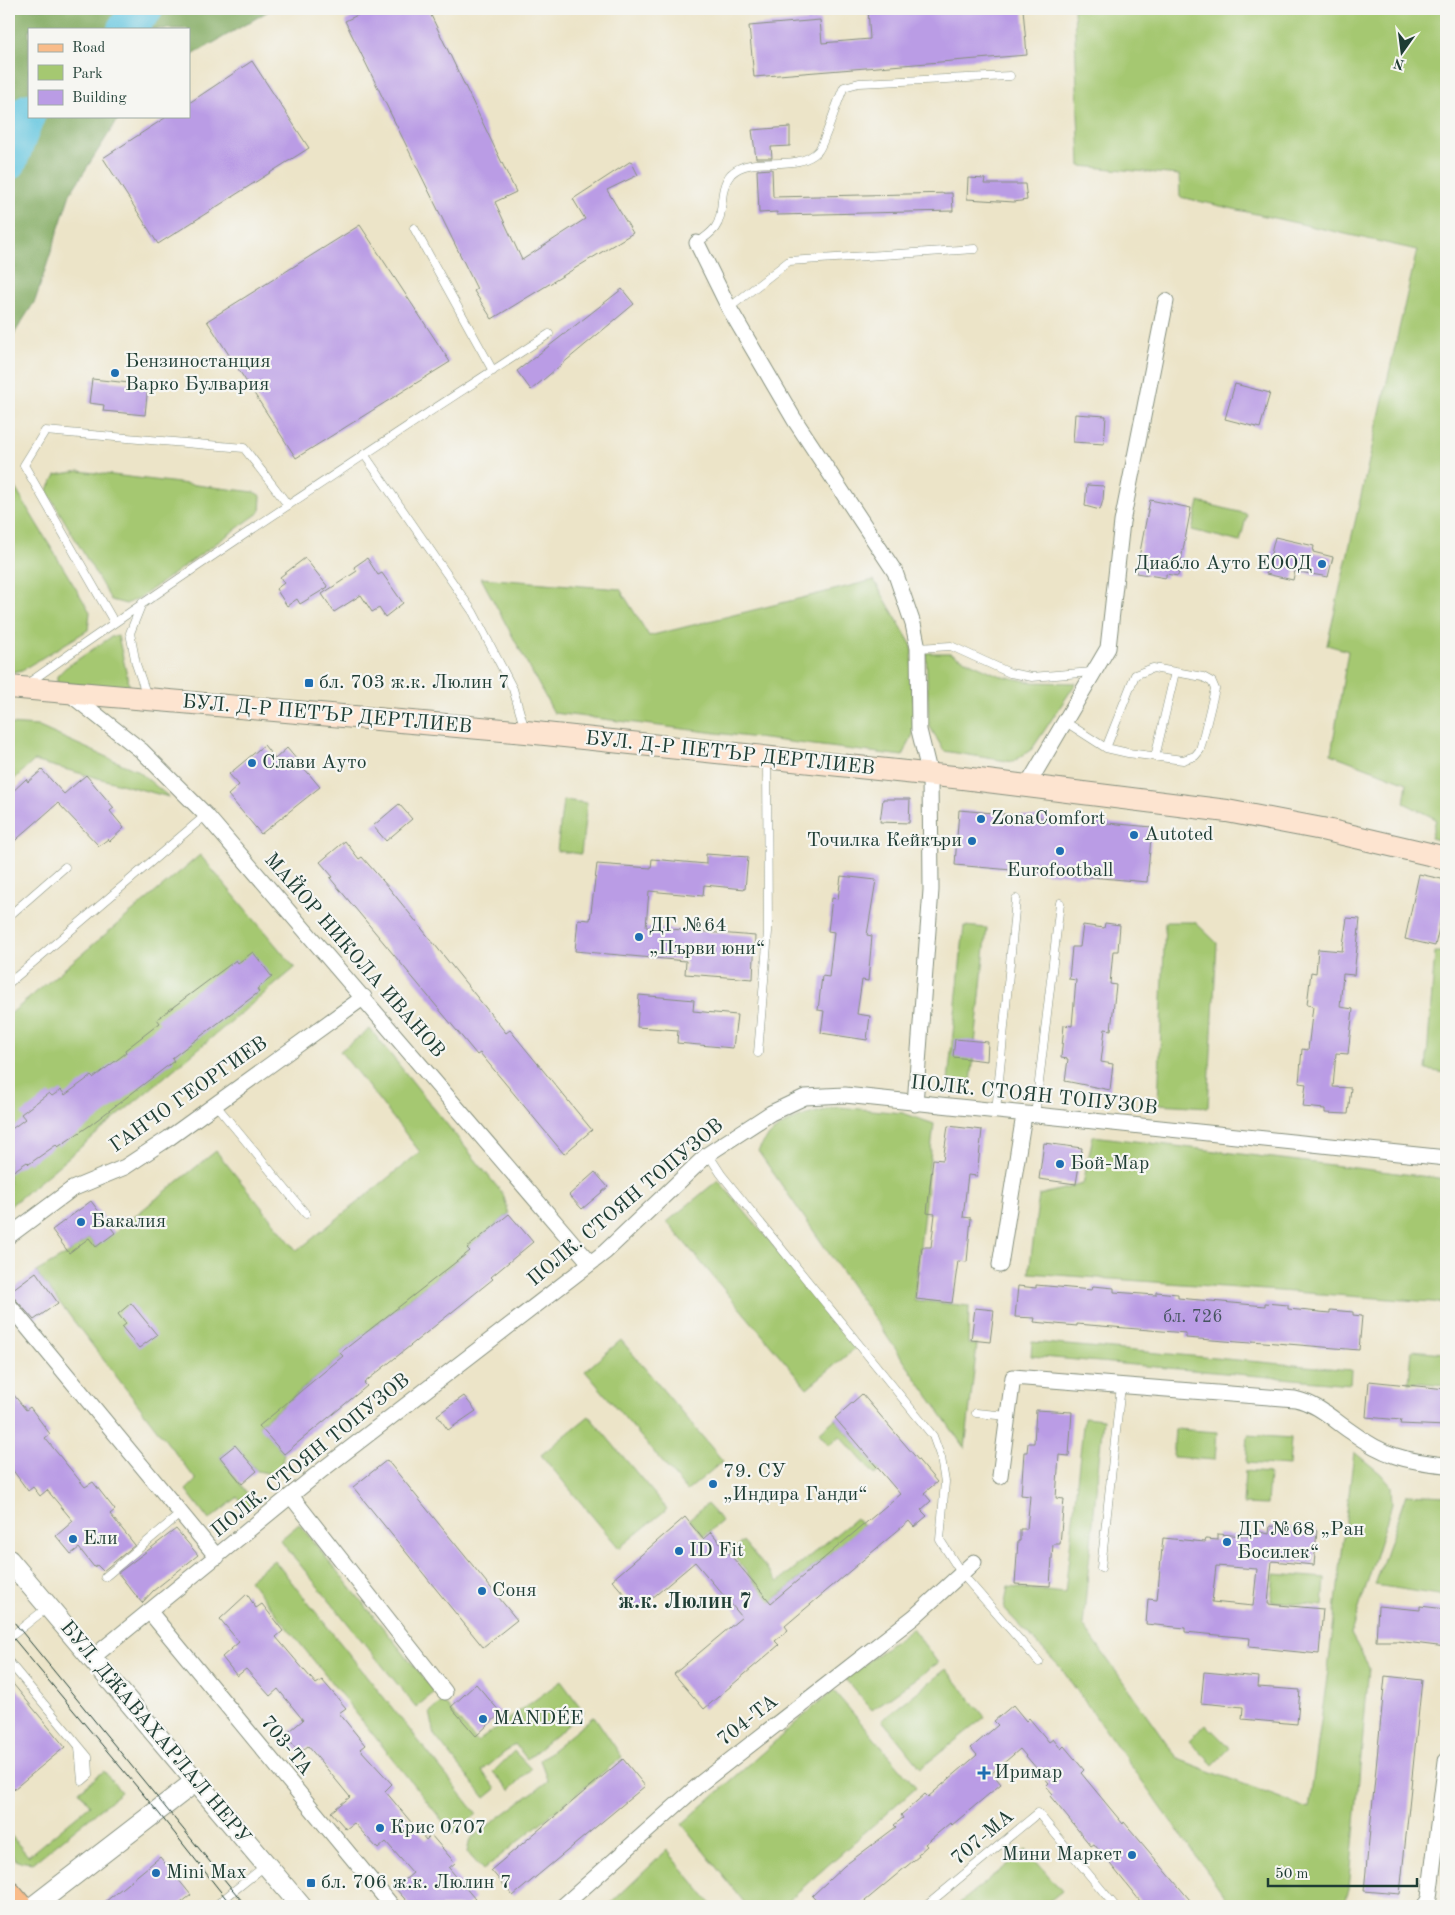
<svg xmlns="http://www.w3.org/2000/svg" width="1455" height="1915" font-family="'Old Standard TT',serif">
  <rect width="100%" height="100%" fill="#f6f6f2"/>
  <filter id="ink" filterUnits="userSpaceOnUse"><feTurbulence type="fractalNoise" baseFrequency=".02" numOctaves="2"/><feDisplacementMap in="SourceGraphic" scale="10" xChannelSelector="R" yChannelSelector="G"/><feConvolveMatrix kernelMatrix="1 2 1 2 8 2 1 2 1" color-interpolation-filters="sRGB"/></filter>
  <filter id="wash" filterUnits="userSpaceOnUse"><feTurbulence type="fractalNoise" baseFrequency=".0096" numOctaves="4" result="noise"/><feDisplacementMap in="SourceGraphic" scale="20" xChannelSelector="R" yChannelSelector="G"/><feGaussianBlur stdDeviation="1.12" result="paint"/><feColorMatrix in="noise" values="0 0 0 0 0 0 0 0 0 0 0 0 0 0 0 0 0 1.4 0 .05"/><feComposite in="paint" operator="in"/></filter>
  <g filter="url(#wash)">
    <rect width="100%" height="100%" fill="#ece4c8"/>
    <!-- green -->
    <path fill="#a5c871" stroke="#628252" d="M1074,9H1446V842L1431,838L1436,819L1404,803L1407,783L1331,754L1348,651L1327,645L1417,250L1180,197L1179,175L1080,166Z
      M79,471L254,492L261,496L260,512L141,597L126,604L111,600L47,491L56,475Z
      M9,478L90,612L88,630L22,670L9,673Z
      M1199,502L1247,514L1240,542L1192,530Z
      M481,578L620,589L649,636L874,580L912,646L914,732L903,756L554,713Z
      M118,636L130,689L57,683V676L65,668L111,637Z
      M926,653H950L998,675L1031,682L1076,683L1032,749L1013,762L944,751L929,725Z
      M9,724L37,726L138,771L169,797L34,761L9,784Z
      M563,800L587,803L581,854L557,851Z
      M200,855L295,968L9,1207V1015Z
      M1165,922H1195L1217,943L1208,1107L1158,1104Z
      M964,926L987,928L971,1083L948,1081Z
      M1435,952H1446V1073L1426,1070Z
      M370,1029L503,1194L509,1214L467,1248L470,1251L467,1253L341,1352L343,1356L259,1425L284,1454L279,1475L257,1471L235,1445L220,1457L253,1501L247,1508L238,1497L209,1520L186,1490L196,1480L36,1272L69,1253L89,1238L96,1247L216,1151L297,1251L420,1152L340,1051Z
      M838,1107L903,1113L934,1124L914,1300L969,1306L968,1344L977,1345L965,1449L758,1151C775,1120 806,1115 838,1107Z
      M1093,1136L1446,1179V1303L1029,1273L1039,1195L1083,1184Z
      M718,1180L858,1346L807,1388L667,1222Z
      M621,1340L723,1461L687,1491L585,1371Z
      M1446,1341V1385L1409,1382L1412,1350L1444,1353Z
      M1032,1342L1351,1370L1350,1384L1031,1356Z
      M589,1416L667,1509L619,1548L541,1455Z
      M1084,1417L1103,1419L1083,1625L1178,1759L1309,1809L1328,1670L1354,1452L1381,1474L1391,1486L1392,1504L1351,1634L1369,1667L1349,1890L1345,1902L1339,1906H1232L1060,1667L1004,1609L1008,1587L1065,1593Z
      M835,1419L880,1471L875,1475L840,1436L829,1445L819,1433Z
      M1175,1429L1217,1432L1215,1460L1173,1457Z
      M1248,1435L1291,1438L1289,1466L1246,1463Z
      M1245,1471L1269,1473L1267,1505L1243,1504Z
      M1406,1494L1446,1496V1596L1375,1585Z
      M707,1504L722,1521L704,1536L689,1519Z
      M856,1518L863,1526L771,1602L730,1552L743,1541L778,1582Z
      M299,1524L435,1692L416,1707L280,1540Z
      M274,1560L477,1814L453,1834L249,1580Z
      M1274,1574L1325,1578L1323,1606L1271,1601Z
      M912,1628L938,1663L872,1710L845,1679Z
      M946,1669L985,1717L921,1768L882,1720Z
      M561,1681L584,1712L527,1759L515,1744L482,1771L496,1789L485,1798L435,1736L430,1712L443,1701L477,1742Z
      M833,1690L916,1787L782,1906H747L682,1824Z
      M594,1716L622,1757L483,1870L467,1852L470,1839L548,1781L540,1760Z
      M1206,1724L1230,1748L1213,1765L1189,1740Z
      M514,1751L531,1769L510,1790L493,1772Z
      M104,1771L121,1792L33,1863L17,1861L9,1851V1833L28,1856L90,1805L79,1791Z
      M667,1850L713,1906H608Z
      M1026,1850L1062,1891L1043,1906H956Z"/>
    <!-- forest -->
    <path fill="#84ac63" stroke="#52744c" d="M9,9H272L189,57V29H29V116H120L70,194L35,301L9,342Z"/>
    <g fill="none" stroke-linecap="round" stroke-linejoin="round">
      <!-- river -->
      <path stroke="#61c5df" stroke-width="36" d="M125,29L145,9
        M9,162L29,111"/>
    </g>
    <g id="blocks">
      <!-- building -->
      <path fill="#ba9ce5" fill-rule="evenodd" d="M370,9H428L516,192L495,202L522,260L585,219L573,199L631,161L638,175L607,190L633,233L492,319L474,291L477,289L345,21Z
        M868,9H1023L1027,55L754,77L749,26L820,20L822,43L870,39Z
        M252,61L309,148L158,244L103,158L168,116H189V103Z
        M790,127V146L771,147L772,158H756L752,130Z
        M772,169L773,197L952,193L953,211L777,215V212L759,213L757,170Z
        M968,178L985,179L984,184H1025L1027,200L1014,202L967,199Z
        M360,225L450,362L296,458L207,321Z
        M622,289L634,304L531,390L517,371Z
        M92,379L148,385L145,415L103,411L104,405L89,403Z
        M1235,384L1270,393L1260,428L1225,419Z
        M1075,414L1106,416L1104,444L1073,442Z
        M1087,485L1104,486L1103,500L1100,510L1085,506Z
        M1150,500L1191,508L1178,576L1166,574V578L1136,573Z
        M1275,537L1314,546L1313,552L1333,557L1328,577L1295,571L1293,580L1266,574Z
        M305,558L328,587L300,604L297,599L287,606L276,589L284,583L280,577Z
        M367,558L378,575L382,573L403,603L385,617L379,608L372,612L361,595L334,612L322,594L357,571L354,567Z
        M264,745L275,759L287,748L320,787L261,834L228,795L239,785L229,774Z
        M42,770L64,794L86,775L114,808L110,811L124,828L110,841L108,839L99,846L58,803L9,846V795L26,779L28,782Z
        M883,799H910L909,823L880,822Z
        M399,804L412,819L386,841L373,826Z
        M959,810L1152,827L1147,882L955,865Z
        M345,841L359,859L362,857L389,888L506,1033L510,1030L592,1130L564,1154L480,1053L477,1055L330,878L333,877L320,862Z
        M706,854L748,857L745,889L704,885L703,896L649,891L646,927L755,936L753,979L685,974L686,961L575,951L578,919L590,920L597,864L651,868L652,859L706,864Z
        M1419,874L1446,880V895L1435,946L1405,939Z
        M841,876L876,880L867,935L872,936L868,981L862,980L857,1014L870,1016L867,1040L821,1033L824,1011L818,1010L822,976L829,977L834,932L828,931L832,898L838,899Z
        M1347,918L1360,919L1354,975L1343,974L1340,1007L1353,1009L1348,1054L1336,1053L1333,1087L1351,1088L1348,1114L1325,1113V1109L1303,1107L1306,1084L1299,1083L1302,1049L1308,1050L1313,1006L1307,1005L1311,972L1316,973L1318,949L1342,951Z
        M1105,923L1120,925L1118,951H1113L1110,984L1116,985L1111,1030L1105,1029L1101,1062L1113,1064L1110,1090L1065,1081L1068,1059L1061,1058L1064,1025L1072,1026L1076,980L1069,979L1072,947H1080L1083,925L1104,928Z
        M253,952L272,977L257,989L259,992L172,1058L174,1061L89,1126L58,1147L56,1145L29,1164L27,1162L9,1174V1131L25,1119L21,1114L49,1093L52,1096L61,1090L65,1095L91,1076L93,1078L126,1053L125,1050L160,1023L157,1019L236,960L238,963Z
        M639,995L694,1000L693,1011L737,1015L733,1048L677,1043L678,1030L637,1027Z
        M955,1039L988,1042L987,1061L953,1057Z
        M948,1126L982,1130L977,1176L968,1175L963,1217L971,1218L967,1262L958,1261L952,1303L916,1299L922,1247H931L935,1214L927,1213L933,1159L943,1160Z
        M1044,1143L1082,1148L1076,1184L1039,1179Z
        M595,1172L608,1187L582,1209L569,1195Z
        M91,1201L115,1233L96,1247L89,1238L69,1253L52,1230Z
        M509,1214L533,1242L491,1277L493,1279L364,1383L367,1386L284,1454L259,1426L343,1356L340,1353L470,1251L467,1248Z
        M36,1272L58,1303L34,1320L9,1292Z
        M1036,1285L1092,1290L1093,1286L1114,1288V1292L1156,1295V1292L1178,1294V1298L1265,1306V1303L1288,1305V1309L1330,1313V1310L1353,1312V1315L1362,1316L1359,1350L1252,1341L1251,1343L1186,1338V1333L1077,1324V1326L1034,1322L1035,1318L1015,1317L1018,1286L1036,1288Z
        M131,1303L157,1335L139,1348L122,1327L126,1324L118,1314Z
        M975,1308L994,1310L990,1342L971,1340Z
        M1369,1381L1446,1389V1426L1400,1424L1401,1420L1366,1417Z
        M9,1389L26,1410L30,1407L50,1434L45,1438L85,1487L93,1482L115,1510L110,1514L135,1545L103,1571L97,1565L94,1567L79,1548L71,1554L56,1536L73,1521L47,1490L40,1496L33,1487L28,1491L9,1465Z
        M862,1394L937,1482L924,1493L931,1501L921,1510L927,1516L914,1527L909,1521L785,1626L788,1630L775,1641L779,1645L704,1709L674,1674L742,1617L695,1562L638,1610L612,1580L685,1517L703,1539L711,1532L771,1603L900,1494L835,1418Z
        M464,1396L476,1411L448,1430L437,1415Z
        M1036,1410L1072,1412L1069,1456L1059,1455L1056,1498L1064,1499L1060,1544H1053L1050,1586L1015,1584L1018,1541H1020V1529H1027L1030,1496L1021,1495L1024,1452H1027L1028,1443H1034Z
        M235,1445L257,1471L242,1484L220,1457Z
        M387,1460L517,1620L483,1647L353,1487Z
        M1270,1526L1317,1530L1314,1565L1272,1561L1268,1604L1323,1609L1319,1654L1249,1647L1250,1638L1185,1632V1628L1146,1624L1148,1599L1157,1600L1163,1538L1205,1542L1206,1539L1218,1540V1534L1259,1537L1260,1532L1269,1534ZM1216,1566L1257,1569L1253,1606L1212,1602Z
        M176,1529L198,1555L153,1591L142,1603L118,1573Z
        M247,1594L256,1608L262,1604L283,1631L276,1637L316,1684L322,1680L346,1708L339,1713L365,1745L360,1749L392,1784L385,1791L426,1840L431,1835L455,1863L449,1868L475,1899L466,1906H411L395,1888L413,1873L386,1842L378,1849L354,1823L346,1829L331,1812L350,1797L308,1746L299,1753L285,1735L303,1720L278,1689L270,1696L246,1669L237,1676L222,1657L239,1642L220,1619Z
        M1378,1606L1420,1610V1606L1446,1609V1647L1397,1641H1376Z
        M1204,1672L1259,1677L1258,1687L1300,1690L1297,1724L1242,1719L1243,1707L1201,1703Z
        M1385,1676L1422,1680L1400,1894L1364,1891Z
        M9,1679L65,1747L9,1793Z
        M476,1684L501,1713L476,1736L451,1707Z
        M1013,1705L1026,1721L1029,1718L1049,1742L1053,1739L1061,1749L1064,1746L1084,1770L1081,1773L1123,1824L1124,1822L1195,1906H1144L1094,1844L1091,1846L1050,1796L1053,1794L1046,1786L1049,1783L1020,1749L992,1773L1001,1784L952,1825L950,1823L925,1844L927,1846L918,1854L919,1856L859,1906H821L812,1896L844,1866L896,1827L894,1825L903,1818L901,1815L925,1794L928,1797L977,1755L971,1748L998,1725L994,1721Z
        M623,1759L645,1786L513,1896L491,1870Z
        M160,1857L191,1895L177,1906H100Z"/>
    </g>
  </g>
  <g filter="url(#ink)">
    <use href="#blocks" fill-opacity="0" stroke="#86907e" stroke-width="1"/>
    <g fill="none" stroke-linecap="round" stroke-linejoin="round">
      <defs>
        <path id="service" d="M414,228L493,371
          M697,243C703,239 710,234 715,228C726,213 717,190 731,174C752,153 796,174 818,151C824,145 837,101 844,87L859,83L1010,76
          M729,308L789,261L975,249
          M364,454L473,612L513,689L525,730
          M142,603L130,633L136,664L147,696
          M114,622L24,465L45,431L244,448L288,505
          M918,648L951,646L1010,673L1032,677L1092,672
          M27,684C198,563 373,448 549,334
          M1064,721L1106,748L1128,753L1183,760L1195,756L1200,750L1215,689L1212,682L1203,677L1153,668L1135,675L1106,748
          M1155,757L1175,672
          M9,916L65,867
          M9,983L206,815
          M758,1053L768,932L767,760
          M215,1104L306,1214
          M996,1112L1016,899
          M1035,1116L1060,903
          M708,1154L721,1174L933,1436L941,1458L945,1482L940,1540L962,1574L1039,1662
          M976,1413L1008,1416
          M1101,1568L1121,1386
          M105,1577L180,1514
          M9,1638L48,1607
          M9,1662L88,1757L89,1775L82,1781
          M79,1747L82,1781
          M215,1906L266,1865
          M926,1906L1038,1813L1115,1906"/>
        <path id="minor" d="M697,243L729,308L794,419L895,572L913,624L918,648L919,730L930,775L931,890L915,1104
          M70,694L142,751L206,815L590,1263
          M1027,786L1108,648L1122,522L1166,301
          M9,1236L72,1189L125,1167L169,1138L364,997
          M1000,1265L1024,1115
          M9,1305L217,1557
          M1000,1476L1013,1377L1295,1399C1318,1404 1331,1418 1350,1431C1384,1456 1405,1461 1446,1465
          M291,1496L445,1692
          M149,1611L392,1906
          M92,1658L322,1470L605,1252L708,1154L771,1113L805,1097L845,1095L1446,1158
          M563,1906L701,1783L914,1617L974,1562
          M1425,1906L1429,1898L1446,1761"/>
        <path id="tertiary" d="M9,1560L301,1906
          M34,1906L196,1781"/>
        <path id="secondary" d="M9,687L526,732L963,778L1227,811L1322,829L1446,858"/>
        <path id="primary" d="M9,1894L19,1906"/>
      </defs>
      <!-- service casing -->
      <use href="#service" stroke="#86907e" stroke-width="9"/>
      <!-- minor casing -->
      <use href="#minor" stroke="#86907e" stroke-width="17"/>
      <!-- tertiary casing -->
      <use href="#tertiary" stroke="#86907e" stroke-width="22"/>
      <!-- secondary casing -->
      <use href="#secondary" stroke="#86907e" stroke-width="24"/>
      <!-- primary casing -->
      <use href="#primary" stroke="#86907e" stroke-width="27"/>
      <!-- service -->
      <use href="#service" stroke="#fff" stroke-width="8"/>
      <!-- minor -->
      <use href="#minor" stroke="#fff" stroke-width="15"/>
      <!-- tertiary -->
      <use href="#tertiary" stroke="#fff" stroke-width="20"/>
      <!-- secondary -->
      <use href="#secondary" stroke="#fde4d0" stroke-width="22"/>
      <!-- primary -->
      <use href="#primary" stroke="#f9bc8a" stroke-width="25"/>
      <!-- tram -->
      <path stroke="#1f3d34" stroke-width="1" d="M9,1616L246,1906
        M9,1633L157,1811L232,1906"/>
    </g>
  </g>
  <!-- markers -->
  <g fill="#1f6fb2" stroke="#f6f6f2" stroke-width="2">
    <circle cx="115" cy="373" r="5"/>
    <circle cx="1322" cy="564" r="5"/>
    <rect x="304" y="678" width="10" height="10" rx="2.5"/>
    <circle cx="252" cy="763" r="5"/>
    <circle cx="981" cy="819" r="5"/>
    <circle cx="1134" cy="835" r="5"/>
    <circle cx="972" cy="841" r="5"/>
    <circle cx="1060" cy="851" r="5"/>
    <circle cx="639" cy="937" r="5"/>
    <circle cx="1060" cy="1164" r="5"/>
    <circle cx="81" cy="1222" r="5"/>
    <circle cx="713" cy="1484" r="5"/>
    <circle cx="73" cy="1539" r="5"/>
    <circle cx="1227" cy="1542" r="5"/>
    <circle cx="679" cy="1551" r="5"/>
    <circle cx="482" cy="1591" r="5"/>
    <circle cx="483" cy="1719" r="5"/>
    <path d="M981.5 1765.5h5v5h5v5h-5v5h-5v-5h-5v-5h5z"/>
    <circle cx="380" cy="1828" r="5"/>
    <circle cx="1132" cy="1855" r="5"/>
    <circle cx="156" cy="1873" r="5"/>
    <rect x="306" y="1878" width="10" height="10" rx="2.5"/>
  </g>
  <g text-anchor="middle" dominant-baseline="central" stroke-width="4.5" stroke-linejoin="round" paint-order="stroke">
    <!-- number labels -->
    <g font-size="18" fill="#465560">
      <text x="1193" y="1317">бл. 726</text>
    </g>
    <!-- poi labels -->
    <g font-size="20" fill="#1f3d34" stroke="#f6f6f2" text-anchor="start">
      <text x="125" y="362">Бензиностанция<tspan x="125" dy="23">Варко Булвария</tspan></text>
      <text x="1312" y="564" text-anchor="end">Диабло Ауто ЕООД</text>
      <text x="319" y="683">бл. 703 ж.к. Люлин 7</text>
      <text x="262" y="763">Слави Ауто</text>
      <text x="991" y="819">ZonaComfort</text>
      <text x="1144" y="835">Autoted</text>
      <text x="962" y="841" text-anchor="end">Точилка Кейкъри</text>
      <text x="1060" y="871" text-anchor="middle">Eurofootball</text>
      <text x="649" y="926">ДГ №64<tspan x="649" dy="23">„Първи юни“</tspan></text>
      <text x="1070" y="1164">Бой-Мар</text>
      <text x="91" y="1222">Бакалия</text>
      <text x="723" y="1472">79. СУ<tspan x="723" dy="23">„Индира Ганди“</tspan></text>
      <text x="1237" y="1530">ДГ №68 „Ран<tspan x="1237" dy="23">Босилек“</tspan></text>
      <text x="83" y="1539">Ели</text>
      <text x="689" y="1551">ID Fit</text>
      <text x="492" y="1591">Соня</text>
      <text x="493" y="1719">MANDÉE</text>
      <text x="994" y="1773">Иримар</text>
      <text x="390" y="1828">Крис 0707</text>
      <text x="1122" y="1855" text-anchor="end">Мини Маркет</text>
      <text x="166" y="1873">Mini Max</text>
      <text x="321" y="1883">бл. 706 ж.к. Люлин 7</text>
    </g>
    <!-- street labels -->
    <g font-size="20" fill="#1f3d34" stroke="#f6f6f2">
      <text transform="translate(327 715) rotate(5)">БУЛ. Д-Р ПЕТЪР ДЕРТЛИЕВ</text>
      <text transform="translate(730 754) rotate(6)">БУЛ. Д-Р ПЕТЪР ДЕРТЛИЕВ</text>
      <text transform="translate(354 956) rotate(49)">МАЙОР НИКОЛА ИВАНОВ</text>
      <text transform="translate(189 1095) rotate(-35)">ГАНЧО ГЕОРГИЕВ</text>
      <text transform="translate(1034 1096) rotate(6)">ПОЛК. СТОЯН ТОПУЗОВ</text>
      <text transform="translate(626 1203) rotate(-40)">ПОЛК. СТОЯН ТОПУЗОВ</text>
      <text transform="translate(311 1456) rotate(-39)">ПОЛК. СТОЯН ТОПУЗОВ</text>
      <text transform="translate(748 1721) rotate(-38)">704-ТА</text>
      <text transform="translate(155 1733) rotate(50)">БУЛ. ДЖАВАХАРЛАЛ НЕРУ</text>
      <text transform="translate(286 1746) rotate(51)">703-ТА</text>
      <text transform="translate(983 1838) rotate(-40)">707-МА</text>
    </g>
    <!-- quarter labels -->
    <g font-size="22" font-weight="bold" fill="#1f3d34" stroke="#f6f6f2">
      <text x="685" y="1602">ж.к. Люлин 7</text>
    </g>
  </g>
  <!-- margin -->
  <rect width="1455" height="1915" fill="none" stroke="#f6f6f2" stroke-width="30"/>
  <!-- legend -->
  <rect x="28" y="28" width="162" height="90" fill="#f6f6f2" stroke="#a0aca6"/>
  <rect x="38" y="44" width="25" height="8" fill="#f9bc8a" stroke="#a0aca6"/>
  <text x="72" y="52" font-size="15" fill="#1f3d34">Road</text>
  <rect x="38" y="65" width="25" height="15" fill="#a5c871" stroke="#a0aca6"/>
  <text x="72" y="78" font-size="15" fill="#1f3d34">Park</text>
  <rect x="38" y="90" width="25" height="15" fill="#ba9ce5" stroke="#a0aca6"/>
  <text x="72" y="102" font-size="15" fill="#1f3d34">Building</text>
  <!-- north arrow -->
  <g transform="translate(1402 52) rotate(194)" stroke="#f6f6f2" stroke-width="4" paint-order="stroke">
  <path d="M0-4L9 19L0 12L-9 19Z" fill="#1f3d34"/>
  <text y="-8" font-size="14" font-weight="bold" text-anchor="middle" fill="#1f3d34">N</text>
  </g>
  <!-- scale -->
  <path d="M1268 1878v8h149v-8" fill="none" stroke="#1f3d34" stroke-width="2.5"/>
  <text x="1275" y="1878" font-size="15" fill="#1f3d34" stroke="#f6f6f2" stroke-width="4" paint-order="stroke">50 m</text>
</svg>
